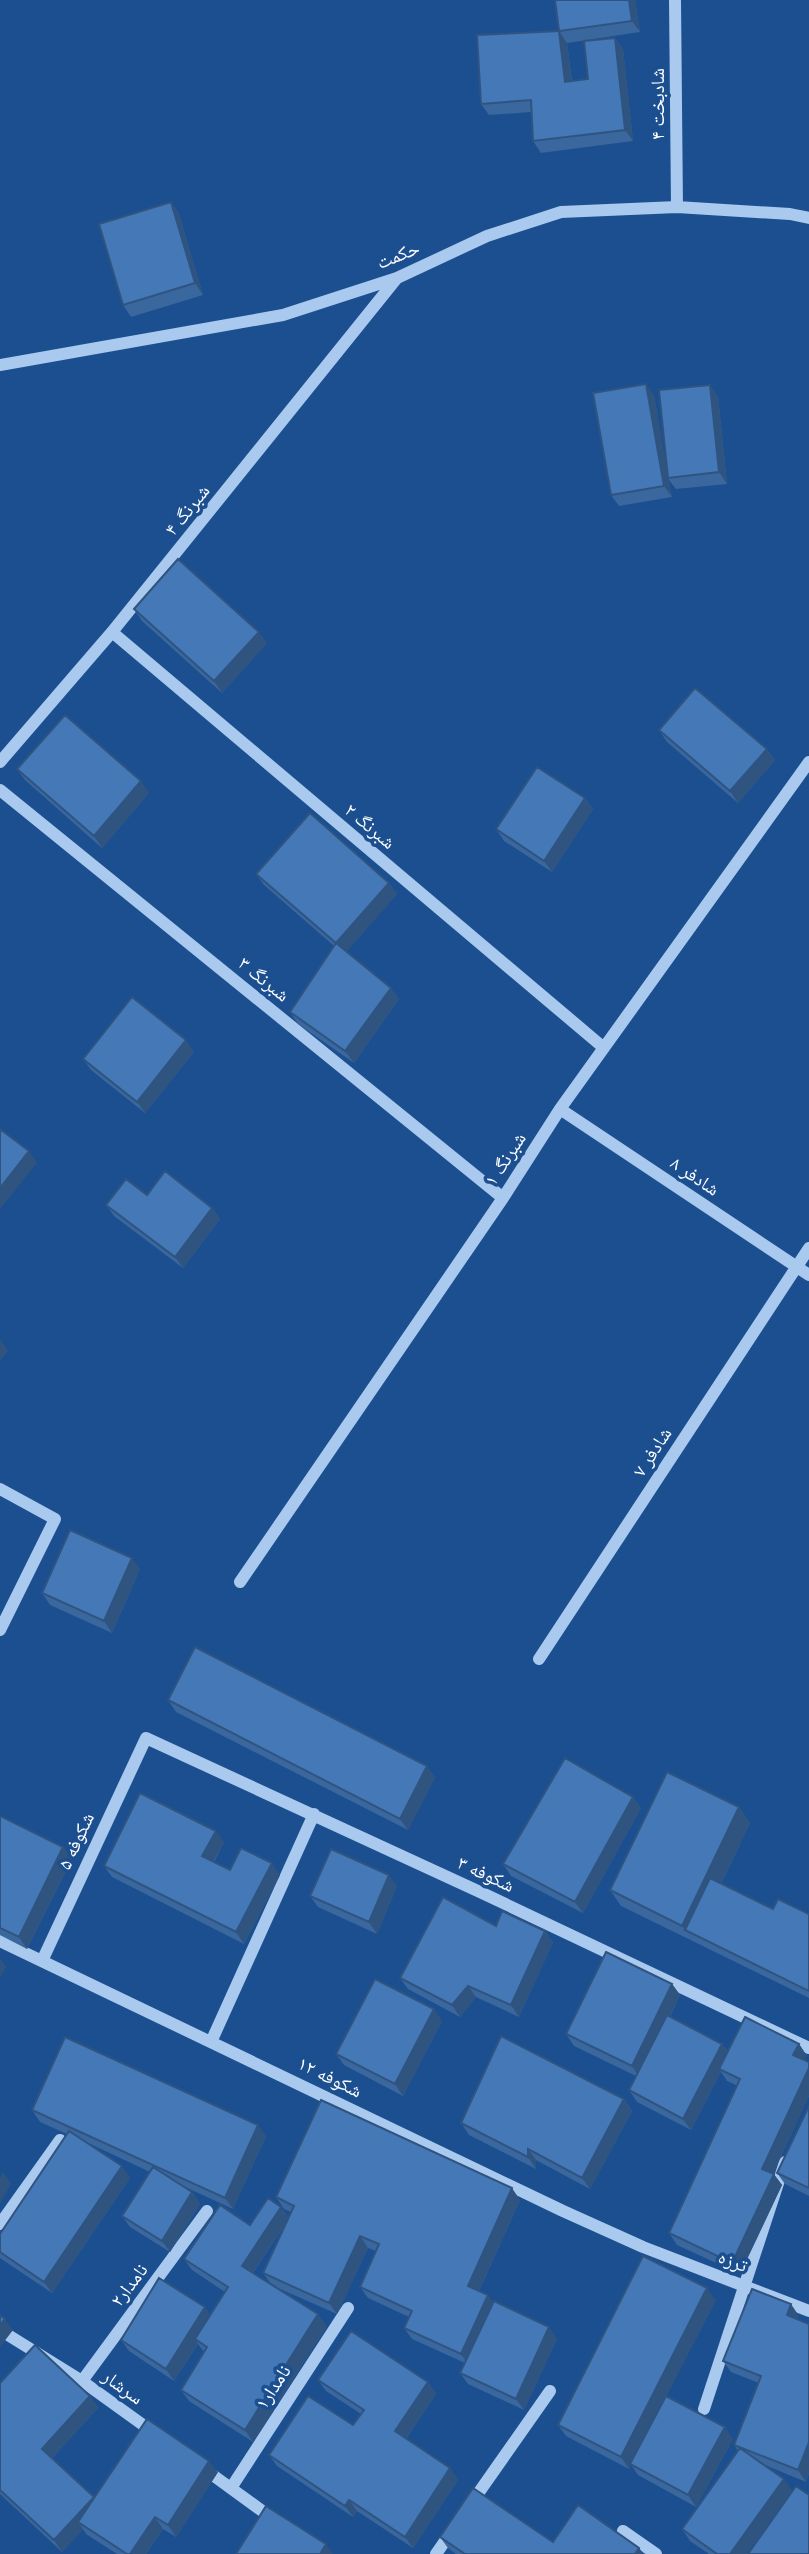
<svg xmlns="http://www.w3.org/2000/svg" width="809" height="2554" font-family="'Space Grotesk','Noto Naskh Arabic',sans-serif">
  <rect width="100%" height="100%" fill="#1b4f8f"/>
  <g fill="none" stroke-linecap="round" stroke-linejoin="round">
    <!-- minor -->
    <path stroke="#a9c9ee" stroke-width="12" d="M675,0L677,207
      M0,365L283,315L397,278L487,236L561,212L677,207L790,214L809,218
      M112,632L604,1048
      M0,762L112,632L397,278
      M0,790L503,1198
      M560,1109L809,1275
      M0,1489L55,1519L0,1630
      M240,1582L503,1198L560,1109L809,762
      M539,1659L809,1248
      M0,1941L563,2211L643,2247L809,2311
      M42,1961L146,1738L480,1892L809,2048
      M211,2042L314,1814
      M0,2224L60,2140
      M0,2330L82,2381L157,2435
      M82,2381L207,2211
      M704,2409L785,2162
      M203,2468L276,2521
      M231,2488L348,2308
      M470,2505L550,2391
      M623,2531L656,2554
      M436,2554L452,2531"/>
  </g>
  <!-- wall -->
  <path fill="#3a679d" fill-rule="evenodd" d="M635,0L640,32L567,43L572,81L588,79L615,38L623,49L633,141L541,153L533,141L531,112L489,115L481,104L559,31Z
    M171,202L179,214L203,295L131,317L123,305Z
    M654,395L667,472L718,396L727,484L676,489L668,479L672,497L619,506L611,495Z
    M134,609L267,643L222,693L142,621Z
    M659,730L767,749L775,760L738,803L667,742Z
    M17,769L149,793L102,848L25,780Z
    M585,798L593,809L552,872L504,841L496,829Z
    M256,874L389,883L397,894L346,952L399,999L354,1063L298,1024L290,1012L334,946L264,885Z
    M194,1052L145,1113L91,1070L83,1059Z
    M147,1195L212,1208L220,1219L183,1268L114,1216L106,1205Z
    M140,1569L112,1633L50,1605L42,1593Z
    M168,1700L435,1777L408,1830L176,1712Z
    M633,1797L641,1808L583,1913L511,1876L503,1864Z
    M739,1807L750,1823L721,1884L773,1909L809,1914V1998L621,1906L610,1890Z
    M0,1816L63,1847L72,1859L27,1949L0,1935Z
    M224,1842L214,1862L230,1870L280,1875L244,1944L112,1877L104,1866Z
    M397,1886L377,1934L318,1907L310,1896Z
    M496,1926L545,1931L553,1942L519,2017L476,1997L460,2017L408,1989L400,1978Z
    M672,1984L680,1995L670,2017L722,2044L728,2052L799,2044L807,2056L804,2060L809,2062V2096L773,2174L782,2185L740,2274L677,2245L669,2233L738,2086L727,2081L721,2072L691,2130L637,2102L629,2090L636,2076L574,2046L566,2034Z
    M442,2021L403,2096L344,2065L336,2054Z
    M624,2099L632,2111L590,2189L536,2160V2169L469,2135L461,2123Z
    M809,2106V2196L785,2184L777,2173Z
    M32,2110L266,2136L233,2209L183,2186L192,2192L200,2204L170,2252L130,2227L122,2216L150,2172L86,2142L130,2178L52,2293L0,2258V2234L67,2134L40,2122Z
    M276,2197L520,2200L479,2291L493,2302L557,2339L524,2410L468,2384L460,2373L465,2363L412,2339L404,2328L409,2317L368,2298L360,2287L376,2251L368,2248L337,2314L271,2285L327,2326L253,2442L189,2401L181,2390L204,2352L198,2344L174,2381L129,2351L121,2340L210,2315L225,2292L192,2270L184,2259L250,2225L281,2207L289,2218L291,2212L284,2209ZM288,2220L263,2273L271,2284L253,2273Z
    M716,2300L666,2396L733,2439L696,2507L638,2475L631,2465L629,2469L566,2436L558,2425Z
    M799,2316L797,2319L809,2324V2473L806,2482L765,2465L792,2490L746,2554H709L690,2541L682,2529L738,2451L734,2445L759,2383L731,2372L723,2361Z
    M318,2380L428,2382L436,2394L406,2439L450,2468L458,2480L413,2548L357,2511L353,2517L277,2466L269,2455L353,2425L361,2414L326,2391Z
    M0,2383L90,2396L98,2408L52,2458L94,2497L218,2472L176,2537L163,2529L146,2554H117L86,2534L83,2529L62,2552L0,2494Z
    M440,2537L553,2542L644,2554H456L448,2548Z"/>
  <!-- shaded-wall -->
  <path fill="#305480" d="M629,0H635L640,32L632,21Z
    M559,31L567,43L573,93L565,82Z
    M615,38L623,49L633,141L625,130Z
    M171,202L179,214L203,295L195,283Z
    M646,384L654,395L672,497L664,486Z
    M710,385L718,396L727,484L719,472Z
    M259,632L267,643L222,693L214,681Z
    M767,749L775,760L738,803L730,791Z
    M141,781L149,793L102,848L94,836Z
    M585,798L593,809L552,872L544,861Z
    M389,883L397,894L344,955L336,943Z
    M391,988L399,999L354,1063L345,1051Z
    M186,1040L194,1052L145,1113L137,1102Z
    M29,1151L37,1163L0,1209V1188Z
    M212,1208L220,1219L183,1268L175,1257Z
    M0,1339L8,1351L0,1361Z
    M132,1558L140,1569L112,1633L104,1621Z
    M427,1766L435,1777L408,1830L400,1819Z
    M633,1797L641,1808L583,1913L575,1902Z
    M739,1807L750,1823L696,1935L685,1930L682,1926Z
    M216,1831L224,1842L210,1867L202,1856Z
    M63,1847L72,1859L27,1949L19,1937Z
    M272,1863L280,1875L244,1944L236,1932Z
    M389,1875L397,1886L377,1934L369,1922Z
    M545,1931L553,1942L519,2017L511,2005Z
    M0,1958L6,1967L0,1978Z
    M672,1984L680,1995L640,2078L632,2066Z
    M468,1986L476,1997L460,2017L452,2005Z
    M434,2009L442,2021L403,2096L395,2084Z
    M722,2044L730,2056L719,2069L721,2072L691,2130L683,2119Z
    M799,2044L807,2056L801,2066L793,2055Z
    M809,2068V2096L770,2180L762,2169Z
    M624,2099L632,2111L590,2189L582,2178Z
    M258,2125L266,2136L233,2209L225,2198Z
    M528,2149L536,2160V2169L528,2157Z
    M122,2166L130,2178L52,2293L44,2282Z
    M3,2172L11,2184L0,2204V2178Z
    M774,2174L782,2185L740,2274L732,2263Z
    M512,2188L520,2200L476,2297L468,2286Z
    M192,2192L200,2204L170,2252L162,2241Z
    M281,2207L289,2218L250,2277L242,2266Z
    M360,2236L368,2248L337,2314L329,2303Z
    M707,2288L716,2300L629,2469L621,2457Z
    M488,2295L496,2306L469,2365L461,2354Z
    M791,2304L799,2316L795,2326L787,2315Z
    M205,2307L213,2319L195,2339L198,2344L174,2381L166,2369Z
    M318,2314L327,2326L253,2442L245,2430Z
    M5,2319L13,2330L0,2347V2325Z
    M549,2327L557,2339L524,2410L516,2399Z
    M428,2382L436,2394L403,2443L395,2431Z
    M90,2396L98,2408L50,2460L42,2449Z
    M725,2427L733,2439L696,2507L688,2495Z
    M809,2442V2473L806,2482L798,2470Z
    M209,2461L218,2472L176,2537L168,2525Z
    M450,2468L458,2480L413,2548L405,2537Z
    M784,2479L792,2490L746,2554H730Z
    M94,2497L78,2522L83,2529L62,2552L54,2540Z
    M349,2500L357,2511L353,2517L345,2506Z
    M155,2517L163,2529L146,2554H130Z
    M326,2544L333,2554H320Z
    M639,2548L644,2554H635Z"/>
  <!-- building -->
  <path fill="#4478b7" stroke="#305480" stroke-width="2" d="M555,0H629L632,21L559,31L565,82L588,79L584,41L615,38L625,130L533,141L531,100L481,104L477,35L559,31Z
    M171,202L195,283L123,305L99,224Z
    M646,384L664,486L611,495L593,393Z
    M710,385L719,472L668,478L659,390Z
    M178,559L259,632L214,681L134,609Z
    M695,688L767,749L730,791L659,730Z
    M65,715L141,781L94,836L17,769Z
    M537,767L585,798L544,861L496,829Z
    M310,813L389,883L336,943L256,874Z
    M336,943L391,988L345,1051L290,1012Z
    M132,997L186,1040L137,1102L83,1059Z
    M0,1129L29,1151L0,1188Z
    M165,1171L212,1208L175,1257L106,1205L126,1179L147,1195Z
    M70,1530L132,1558L104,1621L42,1593Z
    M195,1647L427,1766L400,1819L168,1700Z
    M565,1758L633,1797L575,1902L503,1864Z
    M667,1772L739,1807L682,1926L610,1890Z
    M140,1793L216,1831L202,1856L230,1870L241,1848L272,1863L236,1932L104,1866Z
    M0,1816L63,1847L19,1937L0,1928Z
    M331,1849L389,1875L369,1922L310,1896Z
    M710,1878L773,1909L778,1899L809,1914V1991L685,1930Z
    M443,1897L496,1926L502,1911L545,1931L511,2005L468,1986L452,2005L400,1978Z
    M606,1952L672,1984L632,2066L566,2034Z
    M375,1979L434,2009L395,2084L336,2054Z
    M667,2015L722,2044L683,2119L629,2090Z
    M745,2017L799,2044L793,2055L809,2062V2068L762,2169L774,2174L732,2263L669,2233L740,2079L719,2069Z
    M501,2036L624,2099L582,2178L528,2149V2157L461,2123Z
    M65,2037L258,2125L225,2198L32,2110Z
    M321,2100L512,2188L468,2286L488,2295L461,2354L404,2328L412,2311L360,2287L379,2244L360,2236L329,2303L263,2273L294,2206L276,2197Z
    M809,2106V2188L777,2173Z
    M69,2131L122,2166L44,2282L0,2252V2234Z
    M153,2167L192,2192L162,2241L122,2216Z
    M268,2198L281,2207L242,2266L318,2314L245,2430L181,2390L207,2347L195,2339L228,2287L184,2259L220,2205L250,2225Z
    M643,2256L707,2288L621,2457L558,2425Z
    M159,2278L205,2307L166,2369L121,2340Z
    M752,2289L791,2304L787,2315L809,2324V2442L798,2470L734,2445L761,2376L723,2361Z
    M494,2301L549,2327L516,2399L460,2373Z
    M0,2315L5,2319L0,2325Z
    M351,2331L428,2382L395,2431L450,2468L405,2537L349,2500L345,2506L269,2455L308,2396L353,2425L364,2410L318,2380Z
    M35,2345L90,2396L42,2449L94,2497L54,2540L0,2490V2383Z
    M666,2396L725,2427L688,2495L630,2464Z
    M147,2419L209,2461L168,2525L155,2517L130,2554H127L78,2522Z
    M740,2448L784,2479L730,2554H717L682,2529Z
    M796,2486L809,2495V2554H748Z
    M473,2488L553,2542L578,2505L639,2548L635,2554H465L440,2537Z
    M266,2506L326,2544L320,2554H236Z"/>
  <g text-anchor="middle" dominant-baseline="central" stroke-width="7" stroke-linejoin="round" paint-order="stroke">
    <!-- street labels -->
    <g font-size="19" fill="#fff" stroke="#1b4f8f">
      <text transform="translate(657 104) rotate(-90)">شادبخت ۴</text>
      <text transform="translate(398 255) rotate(-22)">حکمت</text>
      <text transform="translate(187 510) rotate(-51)">شبرنگ ۴</text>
      <text transform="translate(370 826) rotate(40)">شبرنگ ۲</text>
      <text transform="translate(264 979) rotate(39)">شبرنگ ۳</text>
      <text transform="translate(505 1159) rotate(-57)">شبرنگ ۱</text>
      <text transform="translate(695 1176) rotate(34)">شادفر ۸</text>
      <text transform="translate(652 1452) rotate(-57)">شادفر ۷</text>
      <text transform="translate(76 1841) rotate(-65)">شکوفه ۵</text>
      <text transform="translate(486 1874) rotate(25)">شکوفه ۳</text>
      <text transform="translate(330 2077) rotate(26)">شکوفه ۱۲</text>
      <text transform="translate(733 2261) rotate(21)">ترزه</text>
      <text transform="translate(129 2285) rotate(-53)">نامدار۲</text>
      <text transform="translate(123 2387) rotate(36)">سرشار</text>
      <text transform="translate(273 2387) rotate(-57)">نامدار۱</text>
    </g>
  </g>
</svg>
